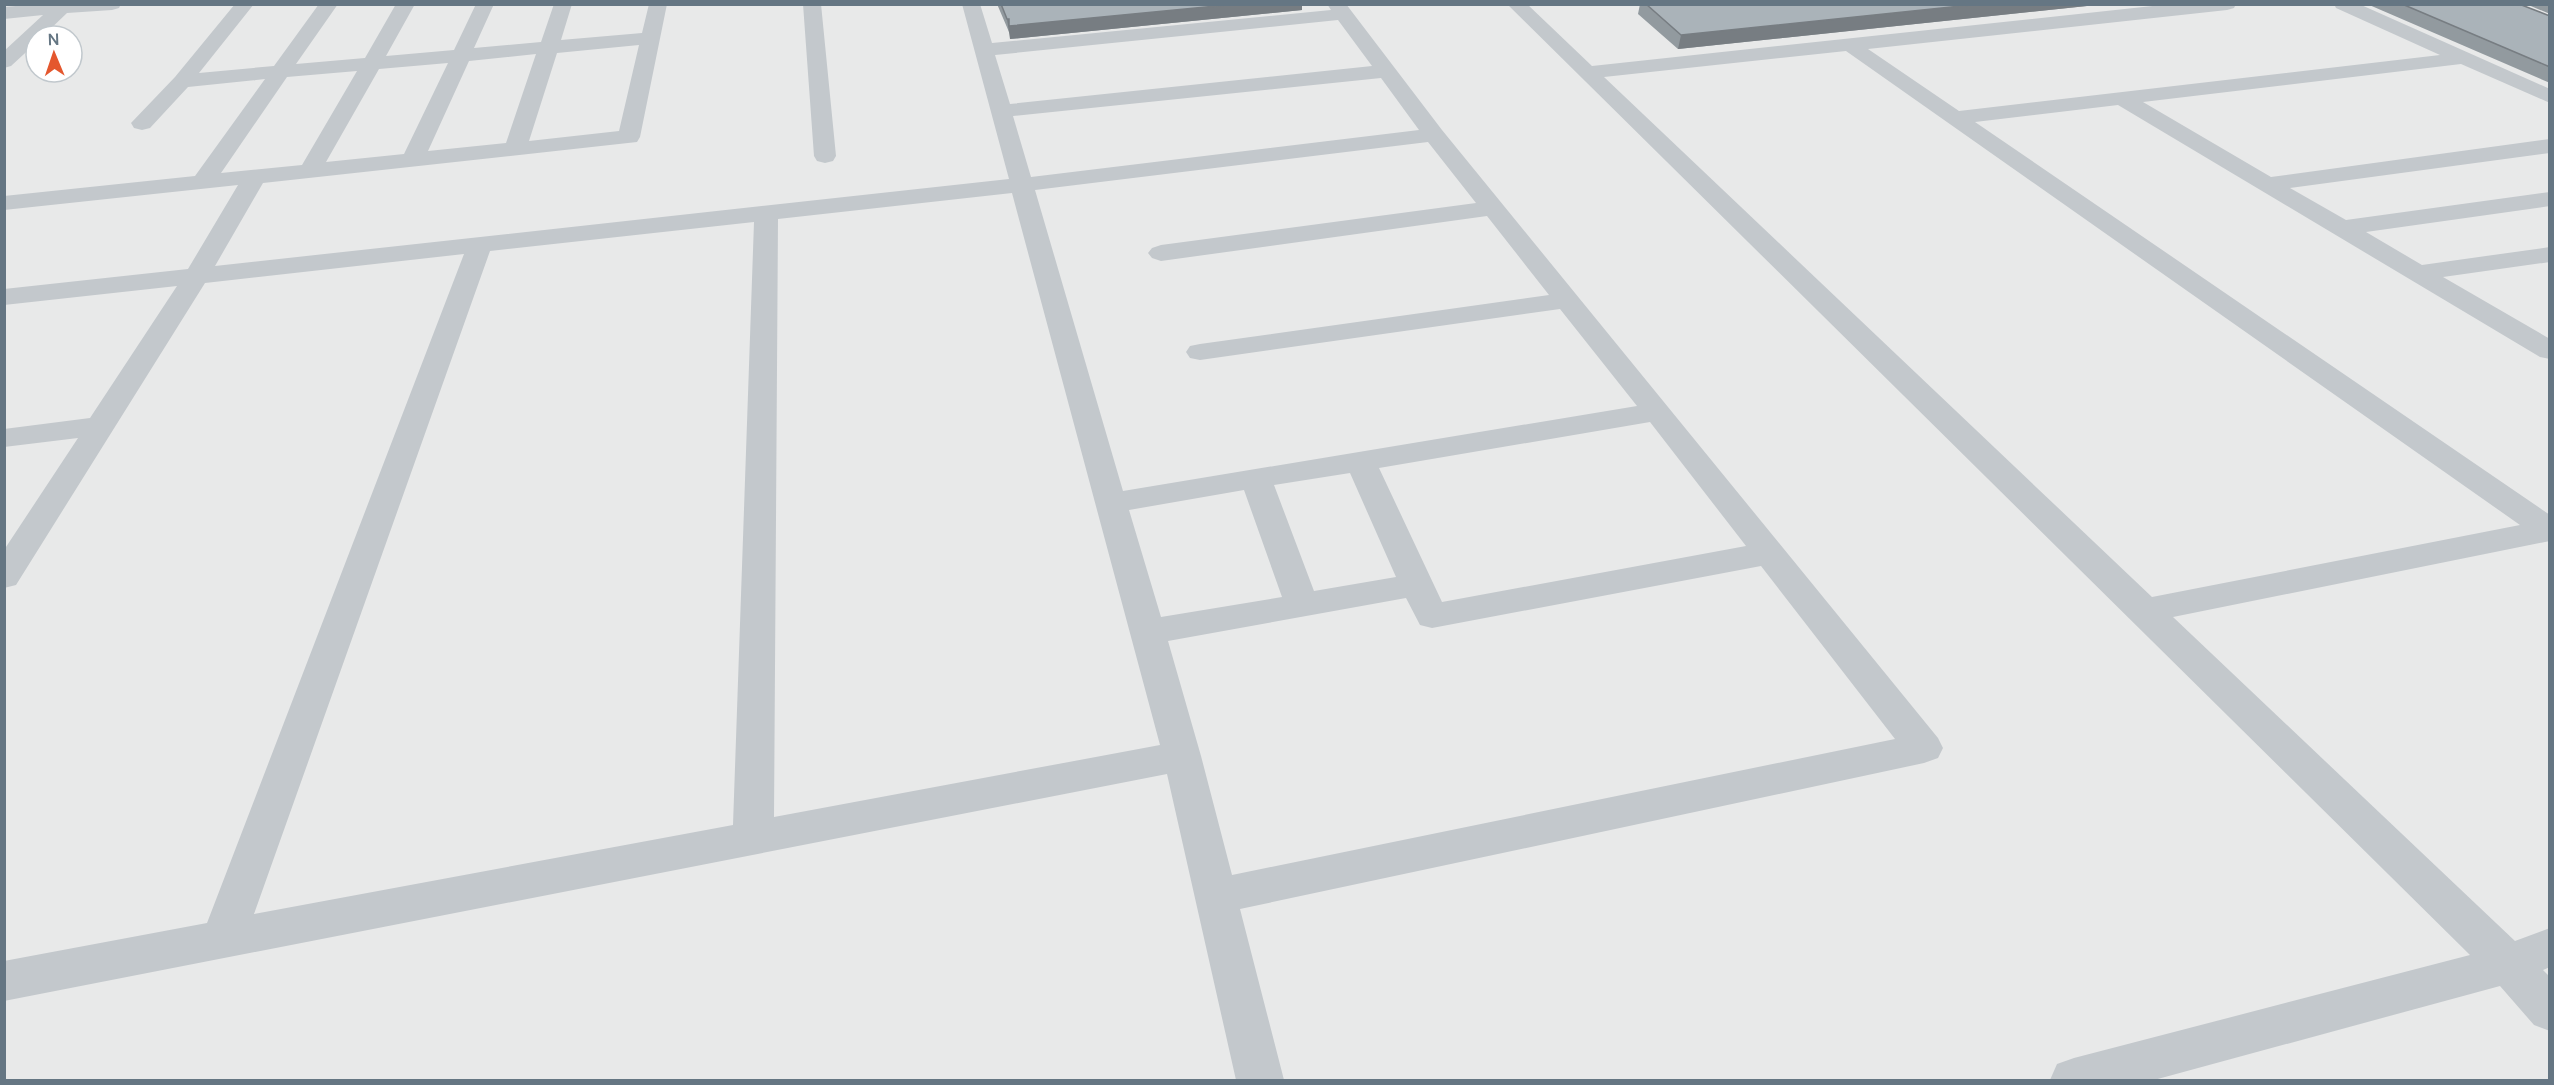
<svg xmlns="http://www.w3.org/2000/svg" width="2554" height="1085" font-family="Manrope,sans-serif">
  <rect width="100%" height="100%" fill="#fafaf8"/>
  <!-- built -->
  <path fill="#e8e9e9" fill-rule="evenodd" d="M5,5H2549V1080H5ZM36,36H72V72H36Z"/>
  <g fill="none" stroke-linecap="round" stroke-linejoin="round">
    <!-- minor -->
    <path fill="#c3c8cc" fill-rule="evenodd" d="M39,4H121L119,8L112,10L67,13L43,36H36V43L11,66L4,68V51L43,15L4,19V7Z
      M235,4H254L199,73L274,66L319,4H338L296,64L365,58L396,4H415L386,56L454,50L476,4H494L474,48L541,42L554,4H572L561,40L642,33L649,4H667L640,137L637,142L263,183L215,266L1009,179L962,4H980L992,43L1331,10L1327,4H1346L1442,130L1938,738L1943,748L1938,758L1924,763L1240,909L1284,1080H1236L1167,774L4,1001V961L207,923L464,254L205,283L16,585L4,588V550L78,438L4,447V429L90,418L177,286L4,305V289L188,269L238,185L4,210V196L195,176L265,79L188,87L150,128L142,130L134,128L131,123L175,77ZM1338,20L1372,66L1010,104L995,55ZM639,45L619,131L529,141L557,53ZM536,54L506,143L428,151L469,61ZM448,63L404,154L326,162L379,69ZM357,71L302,165L221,173L287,77ZM1381,78L1419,130L1031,177L1013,116ZM1428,142L1476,203L1161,245L1152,248L1148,253L1152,258L1161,261L1487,216L1549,295L1200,344L1190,346L1186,352L1190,358L1200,360L1560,309L1637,406L1123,491L1035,190ZM1012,193L1160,745L774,817L778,219ZM754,222L733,825L254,914L490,251ZM1650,422L1746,546L1442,602L1379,468ZM1350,473L1396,577L1314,591L1274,485ZM1244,490L1282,597L1161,617L1129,510ZM1761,566L1895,739L1232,875L1201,756L1168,641L1406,598L1420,625L1432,628Z
      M803,4H821L836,156L833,161L825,163L817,161L814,156Z
      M1507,4H1527L1592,66L2171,4H2236L2234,8L2227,10L1868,49L1959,111L2440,55L2336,8L2334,4H2359L2550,89V103L2461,64L2143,102L2271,177L2550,139V153L2290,188L2346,220L2550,192V206L2366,232L2422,265L2550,247V262L2443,277L2550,339V359L2540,357L2118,105L1975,122L2550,515V541L2173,617L2515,941L2550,928V967L2543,970L2550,977V1031L2534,1025L2500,986L2154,1080H2050L2057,1064L2074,1058L2470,955ZM1846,51L2520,525L2152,597L1604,77Z"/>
  </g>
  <!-- wall -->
  <path fill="#929a9f" d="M997,4H1304V5H1302V10L1010,39V31L1009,32Z
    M1640,4H2106L1678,49L1638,14Z
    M2367,4H2519L2550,16V83Z
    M2526,4H2550V14Z"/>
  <!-- shaded-wall -->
  <path fill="#777d82" d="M1237,4H1302V10L1010,39L1007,19Z
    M1980,4H2106L1678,49L1681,35Z"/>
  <!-- building -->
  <path fill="#aab3b9" stroke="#777d82" stroke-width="1.5" d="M1001,4H1237L1009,26V19H1007Z
    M1646,4H1980L1681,35Z
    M2402,4H2519L2550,16V67Z"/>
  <!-- border -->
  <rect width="2554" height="1085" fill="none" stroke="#657683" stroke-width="12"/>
  <!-- north arrow -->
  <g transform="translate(54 54) rotate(358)"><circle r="28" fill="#ffffff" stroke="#c1c8cd" stroke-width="1.5"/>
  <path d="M0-4.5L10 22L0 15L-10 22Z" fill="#e4572e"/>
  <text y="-9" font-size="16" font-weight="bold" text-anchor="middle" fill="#657683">N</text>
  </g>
</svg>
